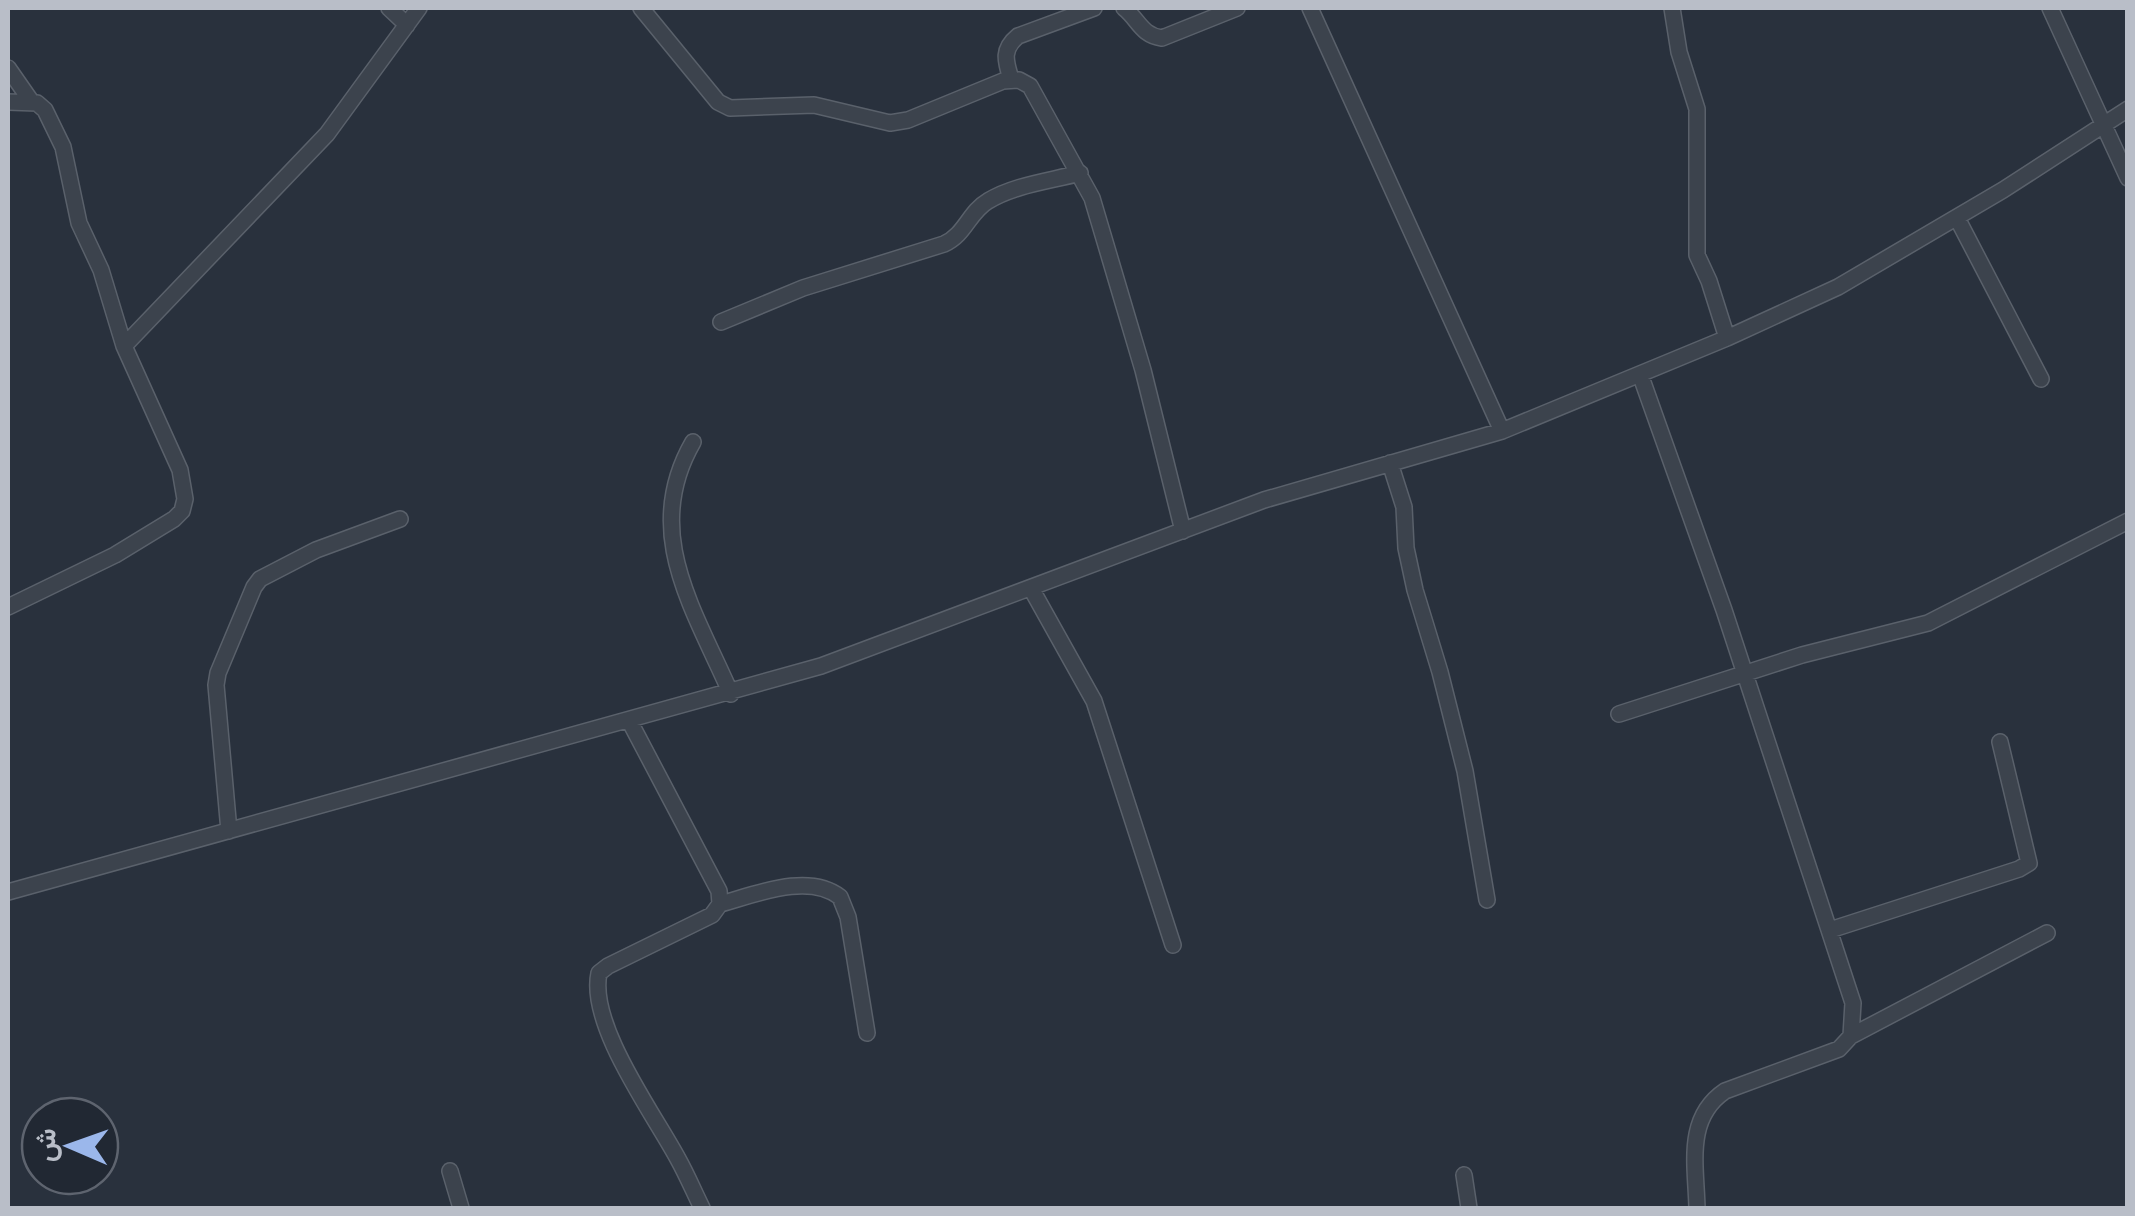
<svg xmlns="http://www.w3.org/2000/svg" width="2135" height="1216" font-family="Raleway,Vazirmatn,sans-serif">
  <rect width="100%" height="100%" fill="#29313d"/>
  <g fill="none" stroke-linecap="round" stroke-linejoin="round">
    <defs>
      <path id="minor" d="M389,8L407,25
        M641,8L718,102L730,108L814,105L890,123L908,120L1003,81L1019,80L1030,86L1092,198L1143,370L1183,531
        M1124,8C1139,20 1141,35 1162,38L1237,8
        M1310,8L1502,431
        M1672,8L1679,52L1697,109V255L1709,281L1727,338
        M2050,8L2128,178
        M8,68L31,101
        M1011,79C1005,60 1002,49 1018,36L1094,8
        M8,102L37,103L45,110L63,147L79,223L101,270L124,346
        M1957,218L2041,379
        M721,322L803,288L944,244C965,235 969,212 988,201C1014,185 1050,181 1080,173
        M1640,374L1724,610L1853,1003L1851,1036L1839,1049L1725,1091C1685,1118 1696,1165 1697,1208
        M693,442C641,532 694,609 731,694
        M1390,463L1404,507L1406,548L1415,590L1440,672L1465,771L1487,900
        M1032,590L1094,701L1173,945
        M8,607L115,555L174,519L182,511L185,499L180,470L124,346L327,134L419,8
        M1619,714L1802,655L1928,623L2128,521
        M630,722L719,891L720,904L712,915L608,966L599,973C588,1025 654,1114 678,1159C687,1175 694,1192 702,1208
        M229,831L216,685L218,673L254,587L260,579L316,550L400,519
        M8,892L821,666L1264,500L1502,431L1727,338L1838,287L2003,190L2128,109
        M720,904C754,895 808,872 840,897L848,917L867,1033
        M1830,930L2019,869L2029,863L2000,742
        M1851,1036L2047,933
        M450,1171L461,1208
        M1464,1175L1469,1208"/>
    </defs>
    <!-- minor casing -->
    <use href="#minor" stroke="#5a616b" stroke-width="18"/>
    <!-- minor -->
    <use href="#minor" stroke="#3c434d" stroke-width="15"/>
  </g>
  <!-- border -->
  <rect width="2135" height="1216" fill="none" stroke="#b9bec8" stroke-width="20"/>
  <!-- north arrow -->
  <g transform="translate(70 1146) rotate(272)"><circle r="48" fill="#212833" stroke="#5e646f" stroke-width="2.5"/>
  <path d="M0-8L18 38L0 25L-18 38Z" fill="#9bb7eb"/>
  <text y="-15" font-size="28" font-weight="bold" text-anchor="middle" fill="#b9bec8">ش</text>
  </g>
</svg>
